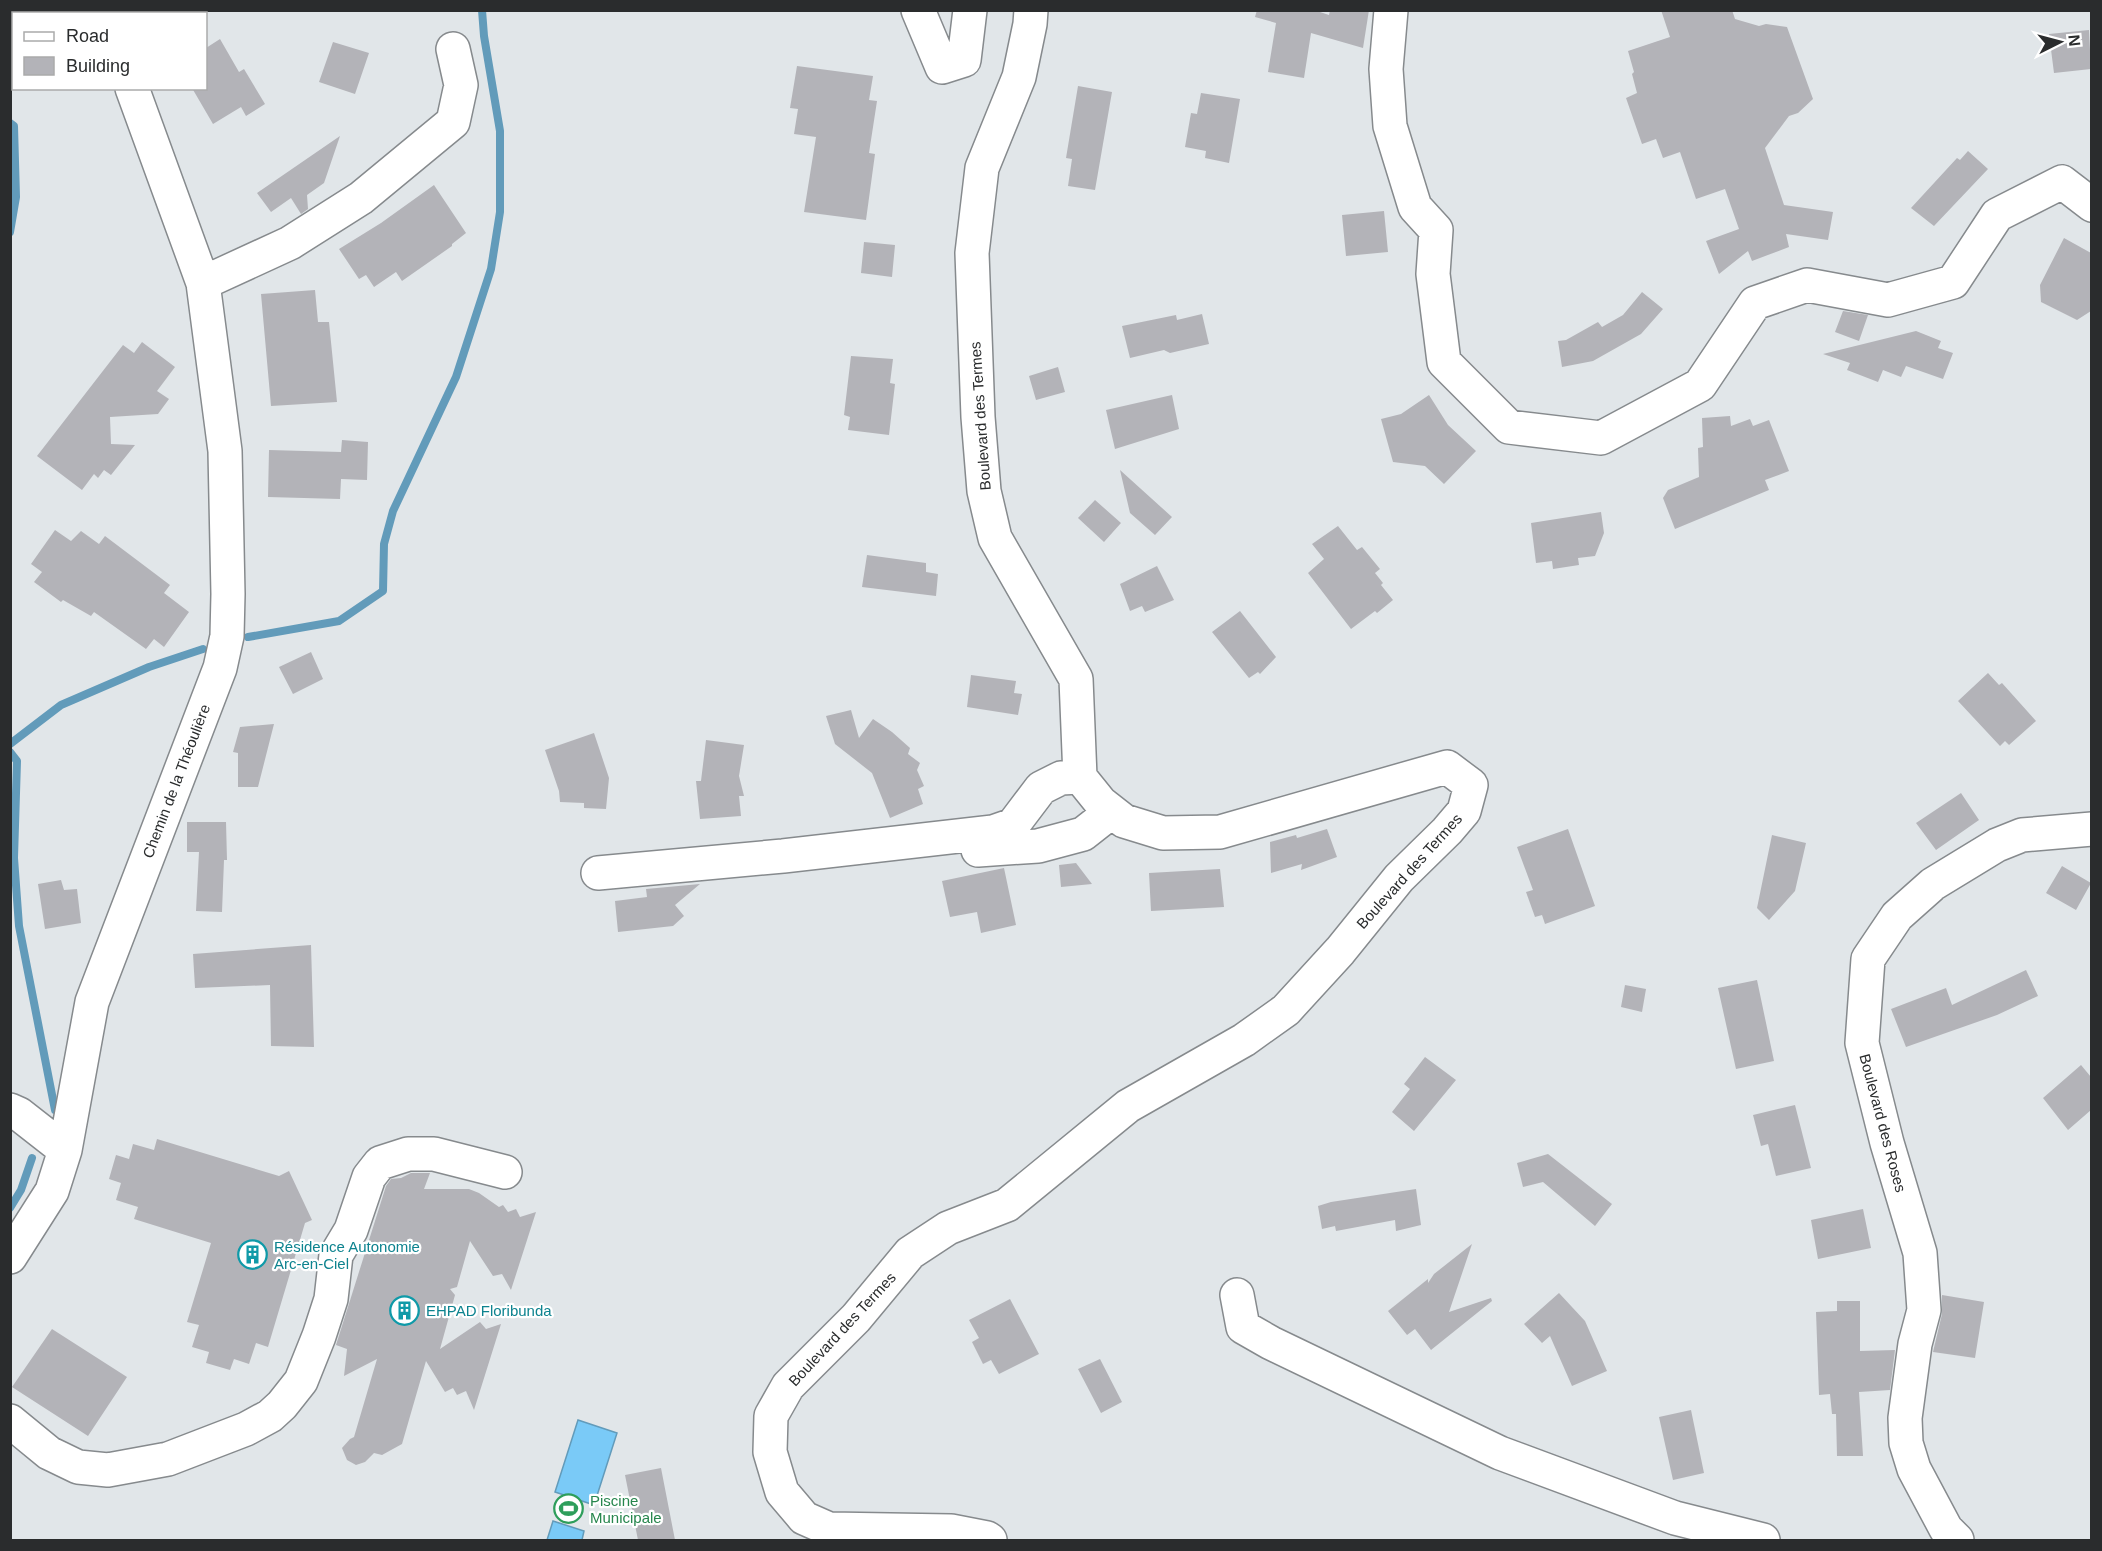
<svg xmlns="http://www.w3.org/2000/svg" width="2102" height="1551" font-family="Helvetica,sans-serif">
  <rect width="100%" height="100%" fill="#e1e6e9"/>
  <!-- water -->
  <path fill="#7acaf7" stroke="#629bba" stroke-width="1.5" d="M578,1420L617,1433L594,1505L555,1492Z
    M553,1521L584,1531L582,1540H547Z"/>
  <g fill="none" stroke-linecap="round" stroke-linejoin="round">
    <!-- stream -->
    <path stroke="#629bba" stroke-width="8" d="M10,123L14,126L16,197L10,232
      M248,637L339,621L383,591L384,544L393,511L456,377L491,269L500,212V131L484,36L482,10
      M10,744L61,705L149,667L203,649
      M10,752L17,761L14,858L19,926L55,1110
      M10,1208L21,1190L32,1158"/>
  </g>
  <!-- building -->
  <path fill="#b3b3b8" d="M1257,10H1314L1329,15L1330,10H1369L1363,48L1311,33L1304,78L1268,72L1276,23L1255,17Z
    M1661,10H1732L1735,19L1759,26L1766,24L1787,27L1813,99L1798,113L1789,116L1765,148L1784,205L1833,212L1828,240L1786,234L1789,247L1752,261L1748,251L1719,274L1706,241L1739,229L1725,189L1696,199L1680,152L1663,158L1656,139L1642,144L1626,98L1637,93L1632,74L1634,72L1628,51L1670,37Z
    M2089,30L2091,69L2054,73L2049,34Z
    M220,39L239,72L244,69L265,104L246,116L241,107L213,124L192,88H206V48Z
    M333,42L369,53L355,94L319,82Z
    M797,66L873,76L869,100L877,101L869,153L875,154L866,220L804,212L816,137L794,134L798,109L790,108Z
    M1078,86L1112,92L1095,190L1068,186L1072,159L1066,158Z
    M1201,93L1240,99L1229,163L1205,158L1206,151L1185,147L1191,113L1197,114Z
    M340,136L324,183L307,195L308,209L301,214L291,198L271,212L257,193Z
    M1968,151L1988,169L1934,226L1911,208L1957,158L1960,160Z
    M434,185L466,233L452,244V246L402,281L396,272L374,287L366,275L359,279L339,249L381,223Z
    M1384,211L1388,252L1346,256L1342,215Z
    M2064,238L2091,253V311L2077,320L2041,302L2040,285Z
    M864,242L895,245L892,277L861,273Z
    M315,290L318,322H329L337,402L271,406L261,294Z
    M1642,292L1663,309L1641,334L1593,361L1562,367L1558,341L1566,340L1598,322L1602,327L1623,315Z
    M1843,311L1868,315L1859,341L1835,332Z
    M1202,314L1209,344L1170,353L1164,350L1130,358L1122,326L1176,315L1177,320Z
    M1916,331L1941,341L1938,348L1953,353L1943,379L1906,366L1901,377L1883,370L1878,382L1847,370L1850,363L1823,354Z
    M142,342L175,367L157,391L169,399L158,414L110,417L111,444L135,445L111,475L104,470L98,478L94,474L82,490L37,456L123,345L134,353Z
    M851,356L893,359L890,383L895,384L889,435L848,430L850,417L844,415Z
    M1058,367L1065,392L1036,400L1029,376Z
    M1172,395L1179,429L1115,449L1106,410Z
    M1429,395L1448,425L1476,451L1444,484L1425,466L1393,462L1381,419L1401,414Z
    M1730,416L1731,426L1750,419L1753,426L1769,420L1789,471L1765,480L1769,490L1675,529L1663,498L1668,490L1699,477L1698,448L1703,447L1702,418Z
    M342,440L368,442L367,480L341,479L340,499L268,497L269,450L341,452Z
    M1120,470L1172,517L1155,535L1130,513Z
    M1095,500L1121,523L1104,542L1078,518Z
    M1601,512L1604,533L1595,556L1578,558L1579,565L1553,569L1552,561L1536,563L1531,523Z
    M1338,526L1357,550L1362,547L1380,569L1375,573L1383,583L1381,585L1393,600L1377,613L1375,611L1351,629L1308,573L1324,559L1312,544Z
    M55,530L71,541L81,531L99,544L105,536L170,585L164,593L189,612L164,647L154,639L146,649L94,612L91,616L63,600L61,602L34,582L42,572L31,564Z
    M867,555L926,563V572L938,574L936,596L862,587Z
    M1157,566L1174,600L1145,612L1142,606L1130,611L1120,584Z
    M1240,611L1276,657L1260,674L1258,672L1249,678L1212,632Z
    M311,652L323,679L293,694L279,667Z
    M1988,673L1999,685L2002,683L2036,721L2009,745L2005,741L2000,746L1958,701Z
    M971,675L1016,681L1014,693L1022,694L1018,715L967,707Z
    M851,710L859,738L873,719L892,732L910,748L908,754L920,763L917,770L924,786L918,789L923,804L890,818L872,773L835,744L826,716Z
    M274,724L258,787H238V753L233,752L240,727Z
    M594,733L609,778L606,809L584,808V803L560,802L559,791L545,750Z
    M706,740L744,745L739,776L744,796H739L741,816L700,819L696,781H701Z
    M1961,793L1979,820L1936,850L1916,823Z
    M187,822H226L227,860H224L222,912L196,911L199,852H187Z
    M1327,829L1337,857L1301,870L1302,864L1271,873L1270,842L1296,835L1297,838Z
    M1568,829L1595,906L1545,924L1542,915L1535,917L1526,892L1533,890L1517,847Z
    M1772,835L1806,843L1795,891L1769,920L1757,908Z
    M1076,863L1092,884L1061,887L1059,865Z
    M2062,866L2091,883L2076,910L2046,893Z
    M1004,868L1016,925L981,933L977,912L950,917L942,881Z
    M1220,869L1224,907L1151,911L1149,873Z
    M61,880L64,890L77,889L81,923L45,929L38,884Z
    M700,884L675,905L684,916L673,926L618,932L615,901L647,897L646,889Z
    M311,945L314,1047L271,1046L270,985L195,988L193,954Z
    M2026,970L2038,996L1997,1015L1906,1047L1891,1009L1946,988L1952,1005Z
    M1757,980L1774,1061L1736,1069L1718,988Z
    M1625,985L1646,989L1642,1012L1621,1007Z
    M1425,1057L1456,1080L1414,1131L1392,1112L1410,1089L1404,1084Z
    M2081,1065L2091,1077V1110L2068,1130L2043,1098Z
    M1795,1105L1811,1168L1776,1176L1768,1144L1761,1146L1753,1115Z
    M157,1139L279,1176L289,1171L312,1220L305,1223L268,1347L256,1343L249,1364L234,1359L230,1370L206,1363L209,1352L192,1347L199,1325L187,1322L211,1243L134,1219L138,1207L116,1200L121,1183L109,1179L116,1155L129,1159L133,1144L154,1150Z
    M1548,1154L1612,1204L1595,1226L1543,1182L1523,1187L1517,1163Z
    M411,1173H430L424,1189H469L479,1193L499,1207L503,1205L508,1212L516,1209L520,1217L536,1212L511,1290L502,1274L493,1276L470,1241L457,1287L450,1289L455,1295L440,1349L480,1322L486,1329L501,1324L474,1410L466,1391L457,1395L453,1388L445,1392L426,1361L402,1444L382,1455L374,1453L365,1462L356,1465L347,1460L342,1448L350,1439L354,1437L377,1359L344,1376L347,1349L336,1345L386,1186L391,1179L401,1178Z
    M1416,1189L1421,1225L1396,1231L1395,1220L1336,1231L1335,1226L1322,1229L1318,1206L1331,1202Z
    M1863,1209L1871,1248L1818,1259L1811,1220Z
    M1472,1244L1449,1312L1491,1298L1492,1301L1431,1350L1415,1329L1407,1335L1388,1311L1428,1279V1283L1434,1274Z
    M1559,1293L1585,1321L1607,1371L1572,1386L1550,1336L1542,1343L1524,1324Z
    M1942,1295L1984,1302L1975,1358L1933,1352L1942,1314Z
    M1010,1299L1039,1354L999,1374L991,1360L983,1364L972,1342L979,1338L969,1320Z
    M1837,1301H1860V1351L1895,1350L1890,1390L1859,1392L1863,1456H1837L1836,1414H1832L1830,1394L1819,1395L1816,1312L1837,1311Z
    M52,1329L127,1377L88,1436L12,1387Z
    M1100,1359L1122,1402L1101,1413L1078,1369Z
    M1691,1410L1704,1473L1673,1480L1659,1417Z
    M661,1468L675,1540H638L625,1475Z"/>
  <g fill="none" stroke-linecap="round" stroke-linejoin="round">
    <defs>
      <path id="minor" d="M95,10L97,14
        M918,10L942,67L964,60L970,10
        M1391,10L1386,69L1390,126L1415,207L1436,230L1433,274L1444,362L1509,427L1601,438L1700,385L1755,303L1807,285L1888,300L1953,282L1997,215L2062,182L2092,205
        M203,283L290,243L361,198L453,122L461,85L453,49
        M978,850L1038,846L1083,834L1111,812
        M598,873L783,856L993,832L1013,825L1041,788L1061,778L1080,777
        M10,1110L19,1114L65,1150
        M10,1257L52,1191L65,1150L92,1002L220,668L227,636L228,594L225,451L203,283L132,88
        M1237,1295L1243,1327L1271,1343L1500,1453L1675,1518L1763,1540
        M10,1421L49,1453L78,1467L108,1470L168,1459L246,1429L270,1416L282,1405L301,1381L319,1336L331,1299L336,1255L351,1230L369,1177L380,1163L408,1154H434L505,1172
        M990,1540L987,1538L951,1531L829,1529L804,1518L782,1492L770,1452L771,1416L788,1386L856,1318L910,1253L948,1228L1007,1205L1128,1106L1244,1040L1286,1010L1340,951L1399,878L1447,831L1464,811L1471,785L1447,767L1220,832L1163,833L1124,821L1101,803L1080,777L1076,679L995,538L984,491L978,417L972,253L982,168L1019,77L1030,24L1031,10
        M1957,1540L1946,1529L1914,1469L1906,1443L1905,1418L1915,1344L1924,1310L1920,1253L1887,1143L1862,1043L1868,959L1897,916L1933,884L1997,845L2022,835L2092,829"/>
    </defs>
    <!-- minor casing -->
    <use href="#minor" stroke="#868a8d" stroke-width="36"/>
    <!-- minor -->
    <use href="#minor" stroke="#fff" stroke-width="33"/>
  </g>
  <!-- icons -->
  <defs>
    <symbol id="building-ring" viewBox="-11 -11 22 22"><circle r="9.5" fill="#fff" stroke="#0f9aa8" stroke-width="1.5"/><path d="M-4-6H4V6H1V3H-1V6H-4ZM-2.5-4.3h1.7v1.8h-1.7ZM.8-4.3h1.7v1.8H.8ZM-2.5-1h1.7V.8h-1.7ZM.8-1h1.7V.8H.8Z" fill="#0f9aa8"/></symbol>
    <symbol id="stadium-ring" viewBox="-11 -11 22 22"><circle r="9.5" fill="#fff" stroke="#2e9e5b" stroke-width="1.5"/><path d="M0-5a6.5 5 0 1 0 0 10a6.5 5 0 1 0 0-10ZM-3.5-1.8h7v3.6h-7Z" fill="#2e9e5b"/></symbol>
  </defs>
  <g fill-rule="evenodd">
    <use href="#building-ring" x="236" y="1238" width="33" height="33"/>
    <use href="#building-ring" x="388" y="1294" width="33" height="33"/>
    <use href="#stadium-ring" x="552" y="1492" width="33" height="33"/>
  </g>
  <g text-anchor="middle" dominant-baseline="central" stroke-width="4.5" stroke-linejoin="round" paint-order="stroke">
    <!-- street labels -->
    <g font-size="15" fill="#2a2c2d" stroke="#fff">
      <text transform="translate(980 416) rotate(-94)">Boulevard des Termes</text>
      <text transform="translate(176 781) rotate(-69)">Chemin de la Théoulière</text>
      <text transform="translate(1409 871) rotate(-48)">Boulevard des Termes</text>
      <text transform="translate(1883 1123) rotate(75)">Boulevard des Roses</text>
      <text transform="translate(842 1329) rotate(-47)">Boulevard des Termes</text>
    </g>
    <!-- culture labels -->
    <g font-size="15" fill="#0d838f" stroke="#fff" text-anchor="start">
      <text x="274" y="1246">Résidence Autonomie<tspan x="274" dy="17">Arc-en-Ciel</tspan></text>
      <text x="426" y="1310">EHPAD Floribunda</text>
    </g>
    <!-- leisure labels -->
    <g font-size="15" fill="#27864d" stroke="#fff" text-anchor="start">
      <text x="590" y="1500">Piscine<tspan x="590" dy="17">Municipale</tspan></text>
    </g>
  </g>
  <!-- border -->
  <rect width="2102" height="1551" fill="none" stroke="#2a2c2d" stroke-width="24"/>
  <!-- legend -->
  <rect x="12" y="12" width="195" height="78" fill="#ffffff" stroke="#aaabab" stroke-width="1.5"/>
  <rect x="24" y="32" width="30" height="9" fill="#ffffff" stroke="#aaabab" stroke-width="1.5"/>
  <text x="66" y="42" font-size="18" fill="#2a2c2d">Road</text>
  <rect x="24" y="57" width="30" height="18" fill="#b3b3b8" stroke="#aaabab" stroke-width="1.5"/>
  <text x="66" y="72" font-size="18" fill="#2a2c2d">Building</text>
  <!-- north arrow -->
  <g transform="translate(2060 42) rotate(84)" stroke="#ffffff" stroke-width="4.5" paint-order="stroke">
  <path d="M0-4.5L10 22L0 15L-10 22Z" fill="#2a2c2d"/>
  <text y="-9" font-size="16" font-weight="bold" text-anchor="middle" fill="#2a2c2d">N</text>
  </g>
</svg>
